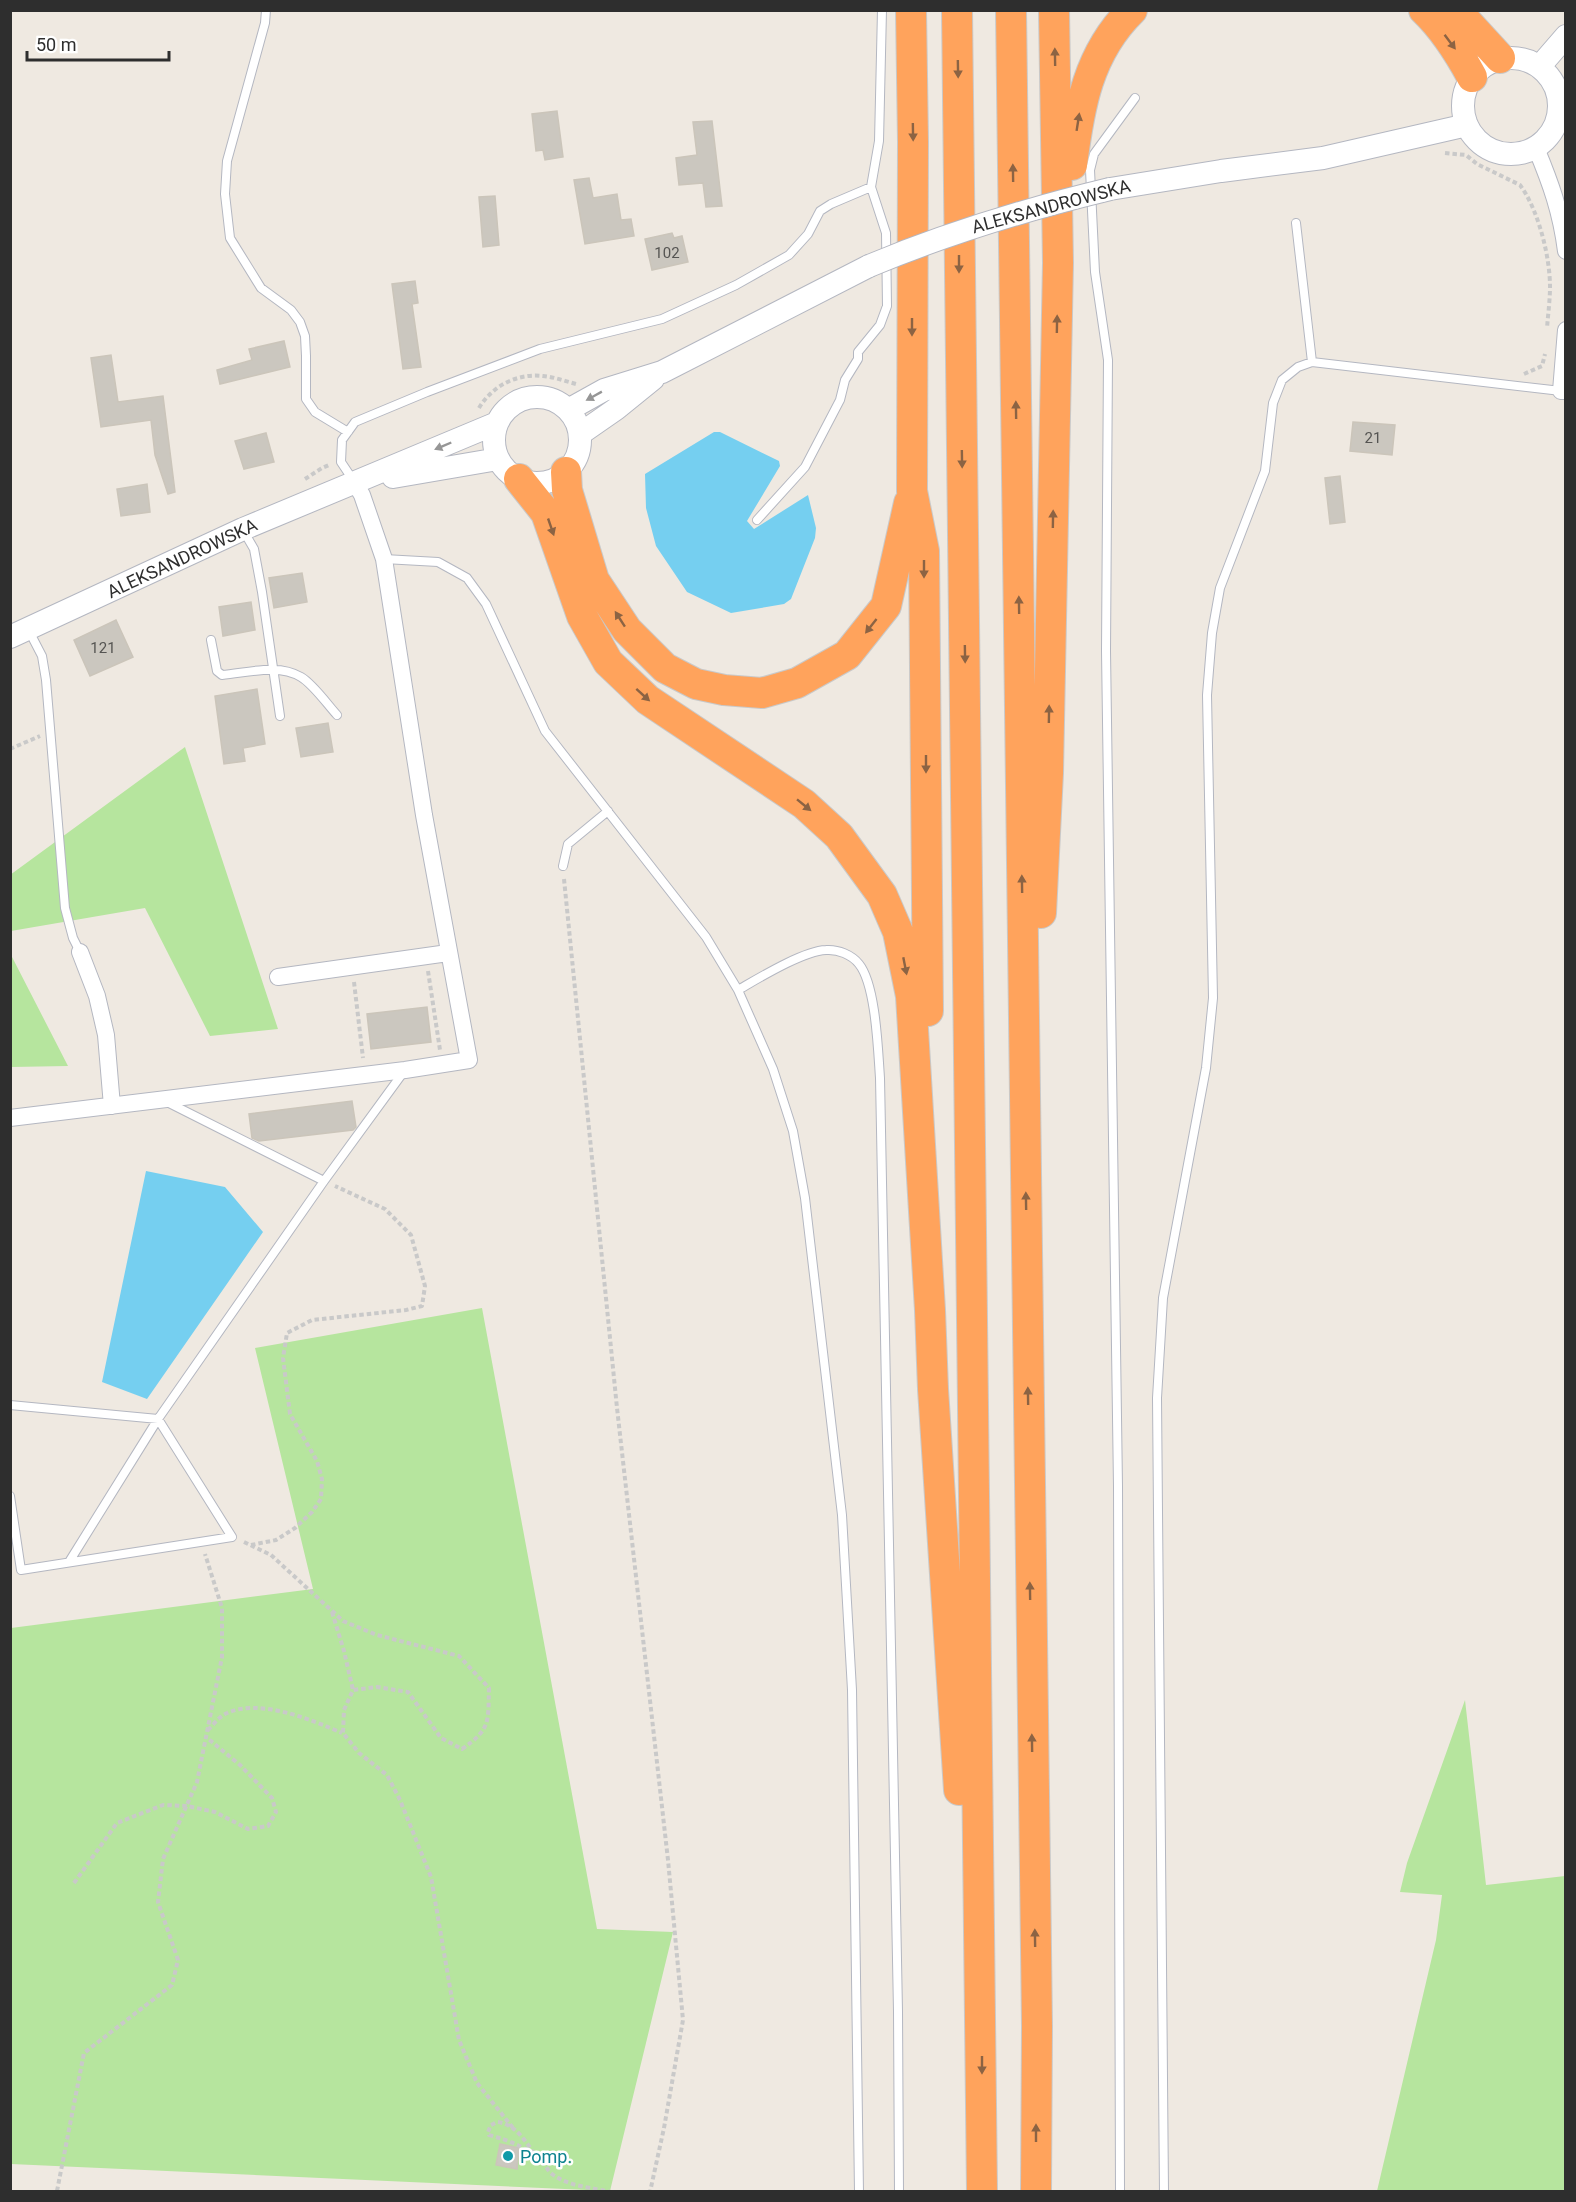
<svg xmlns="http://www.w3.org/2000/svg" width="1576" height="2202" font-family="Roboto,sans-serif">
  <rect width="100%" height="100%" fill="#efe9e1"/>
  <!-- green -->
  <path fill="#b6e59e" d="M185,747L278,1029L210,1036L145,908L11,931L10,875Z
    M11,955L68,1066L11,1067Z
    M482,1308L597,1929L673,1932L610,2191L11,2164V1628L313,1589L255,1348Z
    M1465,1700L1486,1885L1565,1876V2191H1377L1436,1940L1442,1895L1400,1892L1407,1863Z"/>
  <!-- water -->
  <path fill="#75cff0" d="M714,432H720L779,461L780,466L747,521L754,529L808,495L816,528L815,538L791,599L784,604L731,613L687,592L656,546L646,508L645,474Z
    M146,1171L225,1187L263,1232L147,1399L102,1382Z"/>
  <!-- building -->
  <path fill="#cbc7bf" stroke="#cbc5ba" stroke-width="1.5" d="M557,111L563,157L545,160L543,150L536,151L532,114Z
    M712,121L722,206L706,207L703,183L679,185L676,158L697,155L693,122Z
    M589,178L593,198L617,194L621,220L631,219L634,236L585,244L574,180Z
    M495,196L499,245L483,247L479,197Z
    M672,233L674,238L682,236L688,262L652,270L645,239Z
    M415,281L418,303L412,304L421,367L403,369L392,284Z
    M284,341L290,367L220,384L217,370L252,360L249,349Z
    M111,355L118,402L163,396L175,492L168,494L155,455L151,420L101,427L91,358Z
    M1353,422L1395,425L1392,455L1350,451Z
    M266,433L274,462L244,469L235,441Z
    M1340,476L1345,522L1330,524L1325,478Z
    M147,484L150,512L121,516L117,489Z
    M302,573L307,602L274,608L269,578Z
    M251,602L255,630L223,636L219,607Z
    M116,620L133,657L90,676L74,640Z
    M257,689L265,744L243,748L245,761L224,764L215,696Z
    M328,723L333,752L301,757L296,728Z
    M427,1007L431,1042L371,1049L367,1014Z
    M352,1101L356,1127L353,1130L259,1141L252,1138L249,1114Z
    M500,2144L519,2148L517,2169L496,2165Z"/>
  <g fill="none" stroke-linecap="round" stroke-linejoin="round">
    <defs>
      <path id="lane" d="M266,10L265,23L227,161L225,194L230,238L261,288L291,310L300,322L305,336L306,356V399L315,412L348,432
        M1296,223L1312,362
        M353,480L341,462L342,440L355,422L427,392L540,349L662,319L736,285L789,255L808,234L820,211L831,204L871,187
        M757,520L805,467L840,400L845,380L858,359V352L880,325L887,306L886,233L871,187L879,141L882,10
        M243,530L254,549L262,592L280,716
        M384,559L438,562L467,578L486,604L545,731L706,937L738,990L773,1069L793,1131L805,1198L842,1515L852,1690L859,2192
        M28,629L42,656L46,680L65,908L73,938L80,952
        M211,640L217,671L222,675C247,673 278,663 301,677C313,684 327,704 337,715
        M563,866L568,844L608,811
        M738,990C759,978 803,951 826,950C838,949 852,955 859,964C876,985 878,1051 880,1078L898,2011L899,2192
        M165,1101L324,1181
        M10,1405L158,1419L232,1537L21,1570L10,1496
        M69,1562L158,1419L324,1181L405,1070
        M1120,2192L1118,1486L1106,651L1108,360L1095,272L1090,170L1094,154L1135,98
        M1164,2192L1157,1398L1163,1298L1206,1068L1213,998L1207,695L1212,633L1220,588L1265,471L1273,403L1282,380L1298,367L1312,362L1561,391"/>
      <path id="street" d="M1536,148C1551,184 1561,212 1566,251
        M1566,330L1561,391H1566
        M80,952L97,996L106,1035L112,1106
        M278,977L448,953
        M10,1118L405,1070L469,1060L424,815L384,559L362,495L355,483"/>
      <path id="secondary" d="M1463 106a48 48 0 1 1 96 0a48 48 0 1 1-96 0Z
        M1540,66L1566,36
        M1110,189L1221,171L1323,158L1467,125
        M494 440a43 43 0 1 1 86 0a43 43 0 1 1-86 0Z
        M568,410L604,390L662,372L869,266
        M580,434L616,409L653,379
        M393,477L498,459
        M10,637L243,529L497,423"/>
      <path id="highway" d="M911,10L913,142L912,491L924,551L928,1011
        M957,10L982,2192
        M1011,10L1037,2026L1036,2192
        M1424,10C1444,29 1459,53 1472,77
        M1456,10L1500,58
        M1072,165C1079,107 1088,53 1132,10
        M566,472L567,490L594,580L627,630L665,668L696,684L724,690L762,693L797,683L847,655L886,606L909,503
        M519,479L546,513L582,616L608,662L648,700L804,804L839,836L882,895L898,932L911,996L930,1310L933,1389L959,1790
        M1041,913L1048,773L1058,263L1054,10"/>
    </defs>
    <!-- lane casing -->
    <use href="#lane" stroke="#b4b7c1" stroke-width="10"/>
    <!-- street casing -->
    <use href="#street" stroke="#b4b7c1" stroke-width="18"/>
    <!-- secondary casing -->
    <use href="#secondary" stroke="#b4b7c1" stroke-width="24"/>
    <!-- highway casing -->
    <use href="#highway" stroke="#c9c9c9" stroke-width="32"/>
    <!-- path -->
    <path stroke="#c9c9c9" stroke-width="4" stroke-dasharray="4.5 3" stroke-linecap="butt" d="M1445,153L1466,155L1477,164L1520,185C1538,209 1550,256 1550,287C1550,300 1548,315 1547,328
      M1524,374L1542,366L1545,354
      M479,408C492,386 517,373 543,376C554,377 565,381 576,384
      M305,479L322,468L329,465
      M10,749L40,736
      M564,879L617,1408L668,1860L683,2020L664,2128L650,2192
      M428,971L440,1050
      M354,982L363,1058
      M244,1542L271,1555L343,1621L377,1635L459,1656L489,1688C488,1722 491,1729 462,1749L441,1738L408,1692L377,1687L353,1690L344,1710L343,1733L359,1753L387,1775L400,1800L431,1877L459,2040L477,2083L513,2128
      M251,1545L276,1540L295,1528L312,1512L321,1499L322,1479L317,1461L290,1414L283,1358L287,1333L312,1320L406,1310L422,1306L425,1286L411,1235L385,1209L335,1186
      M332,1612L344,1651L353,1690
      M208,1730C213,1725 219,1717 225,1714C258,1697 312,1720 342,1733
      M74,1883L117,1823L163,1805L187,1806L215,1812L248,1829L268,1826L276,1812L272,1798L240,1765L206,1737
      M538,2160C528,2145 517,2124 497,2122L491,2125L488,2132L489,2135C511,2141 526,2147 543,2163C546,2166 548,2171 552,2174C567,2186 593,2188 611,2192
      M57,2191L84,2053L172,1985L178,1960L158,1902L163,1859L197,1782L222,1657V1608L205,1554
      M23,2192H132"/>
    <!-- lane -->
    <use href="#lane" stroke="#fff" stroke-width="8"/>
    <!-- street -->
    <use href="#street" stroke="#fff" stroke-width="16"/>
    <!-- secondary -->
    <use href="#secondary" stroke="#fff" stroke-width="22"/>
    <!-- highway -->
    <use href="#highway" stroke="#ffa35c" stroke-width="30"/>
    <defs>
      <path id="secondary-bridge" d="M869,266C948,233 1027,209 1110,189"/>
    </defs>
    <!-- secondary-bridge casing -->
    <use href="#secondary-bridge" stroke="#b4b7c1" stroke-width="24" stroke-linecap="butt"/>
    <!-- secondary-bridge -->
    <use href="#secondary-bridge" stroke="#fff" stroke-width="22"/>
  </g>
  <!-- one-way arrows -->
  <defs><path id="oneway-solid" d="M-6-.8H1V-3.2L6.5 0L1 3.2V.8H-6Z" transform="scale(1.5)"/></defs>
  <g fill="#8c6343">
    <use href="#oneway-solid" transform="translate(1450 42) rotate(53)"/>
    <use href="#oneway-solid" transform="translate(1055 57) rotate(-91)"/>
    <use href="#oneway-solid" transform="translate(958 69) rotate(89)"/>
    <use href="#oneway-solid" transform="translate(1078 122) rotate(-81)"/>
    <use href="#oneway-solid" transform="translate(913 132) rotate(89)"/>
    <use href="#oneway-solid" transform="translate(1013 173) rotate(-91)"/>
    <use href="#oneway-solid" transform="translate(959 264) rotate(90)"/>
    <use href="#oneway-solid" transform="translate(1057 324) rotate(-89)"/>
    <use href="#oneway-solid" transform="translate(912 327) rotate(90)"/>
    <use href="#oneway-solid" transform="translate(1016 410) rotate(-91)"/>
    <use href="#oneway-solid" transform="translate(962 459) rotate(89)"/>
    <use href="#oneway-solid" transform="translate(1053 519) rotate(-89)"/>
    <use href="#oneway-solid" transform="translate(551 527) rotate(71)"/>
    <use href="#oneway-solid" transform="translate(924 569) rotate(90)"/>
    <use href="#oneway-solid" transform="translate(1019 605) rotate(-91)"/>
    <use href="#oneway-solid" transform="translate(620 619) rotate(-123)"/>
    <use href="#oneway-solid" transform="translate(871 626) rotate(128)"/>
    <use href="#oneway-solid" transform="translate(965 654) rotate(89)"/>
    <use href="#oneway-solid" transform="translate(643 695) rotate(42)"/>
    <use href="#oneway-solid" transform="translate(1049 714) rotate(-89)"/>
    <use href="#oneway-solid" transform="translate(926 764) rotate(90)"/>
    <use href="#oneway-solid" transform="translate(804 805) rotate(39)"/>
    <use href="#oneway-solid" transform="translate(1022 884) rotate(-91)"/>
    <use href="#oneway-solid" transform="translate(905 966) rotate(79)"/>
    <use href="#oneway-solid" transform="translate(1026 1201) rotate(-91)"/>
    <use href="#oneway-solid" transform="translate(1028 1396) rotate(-91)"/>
    <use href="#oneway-solid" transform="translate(1030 1591) rotate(-91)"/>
    <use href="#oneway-solid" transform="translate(1032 1743) rotate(-91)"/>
    <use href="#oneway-solid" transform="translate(1035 1938) rotate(-91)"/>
    <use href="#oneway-solid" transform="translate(982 2065) rotate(90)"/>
    <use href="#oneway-solid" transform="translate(1036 2133) rotate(-90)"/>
  </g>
  <g fill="#969696">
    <use href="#oneway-solid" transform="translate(594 396) rotate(151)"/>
    <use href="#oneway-solid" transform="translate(443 446) rotate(157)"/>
  </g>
  <!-- markers -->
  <circle fill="#0f9aa8" stroke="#fff" stroke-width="2" cx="508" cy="2156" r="6"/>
  <g text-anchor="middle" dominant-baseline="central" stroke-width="5" stroke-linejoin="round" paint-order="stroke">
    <!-- number labels -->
    <g font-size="15" fill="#555452">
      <text x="667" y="253">102</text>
      <text x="1373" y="438">21</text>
      <text x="103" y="648">121</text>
    </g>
    <!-- street labels -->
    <g font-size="18" fill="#2e2e2e" stroke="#fff">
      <text transform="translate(1051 206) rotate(-15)">ALEKSANDROWSKA</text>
      <text transform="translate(182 558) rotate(-25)">ALEKSANDROWSKA</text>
    </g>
    <!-- culture labels -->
    <g font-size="18" fill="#0d838f" stroke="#fff" text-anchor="start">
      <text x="520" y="2156">Pomp.</text>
    </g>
  </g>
  <!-- border -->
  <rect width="1576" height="2202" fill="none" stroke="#2e2e2e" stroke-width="24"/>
  <!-- scale -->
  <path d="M27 51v9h142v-9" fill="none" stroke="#2e2e2e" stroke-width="3"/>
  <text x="36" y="51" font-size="18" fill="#2e2e2e" stroke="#ffffff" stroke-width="4.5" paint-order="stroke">50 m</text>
</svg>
